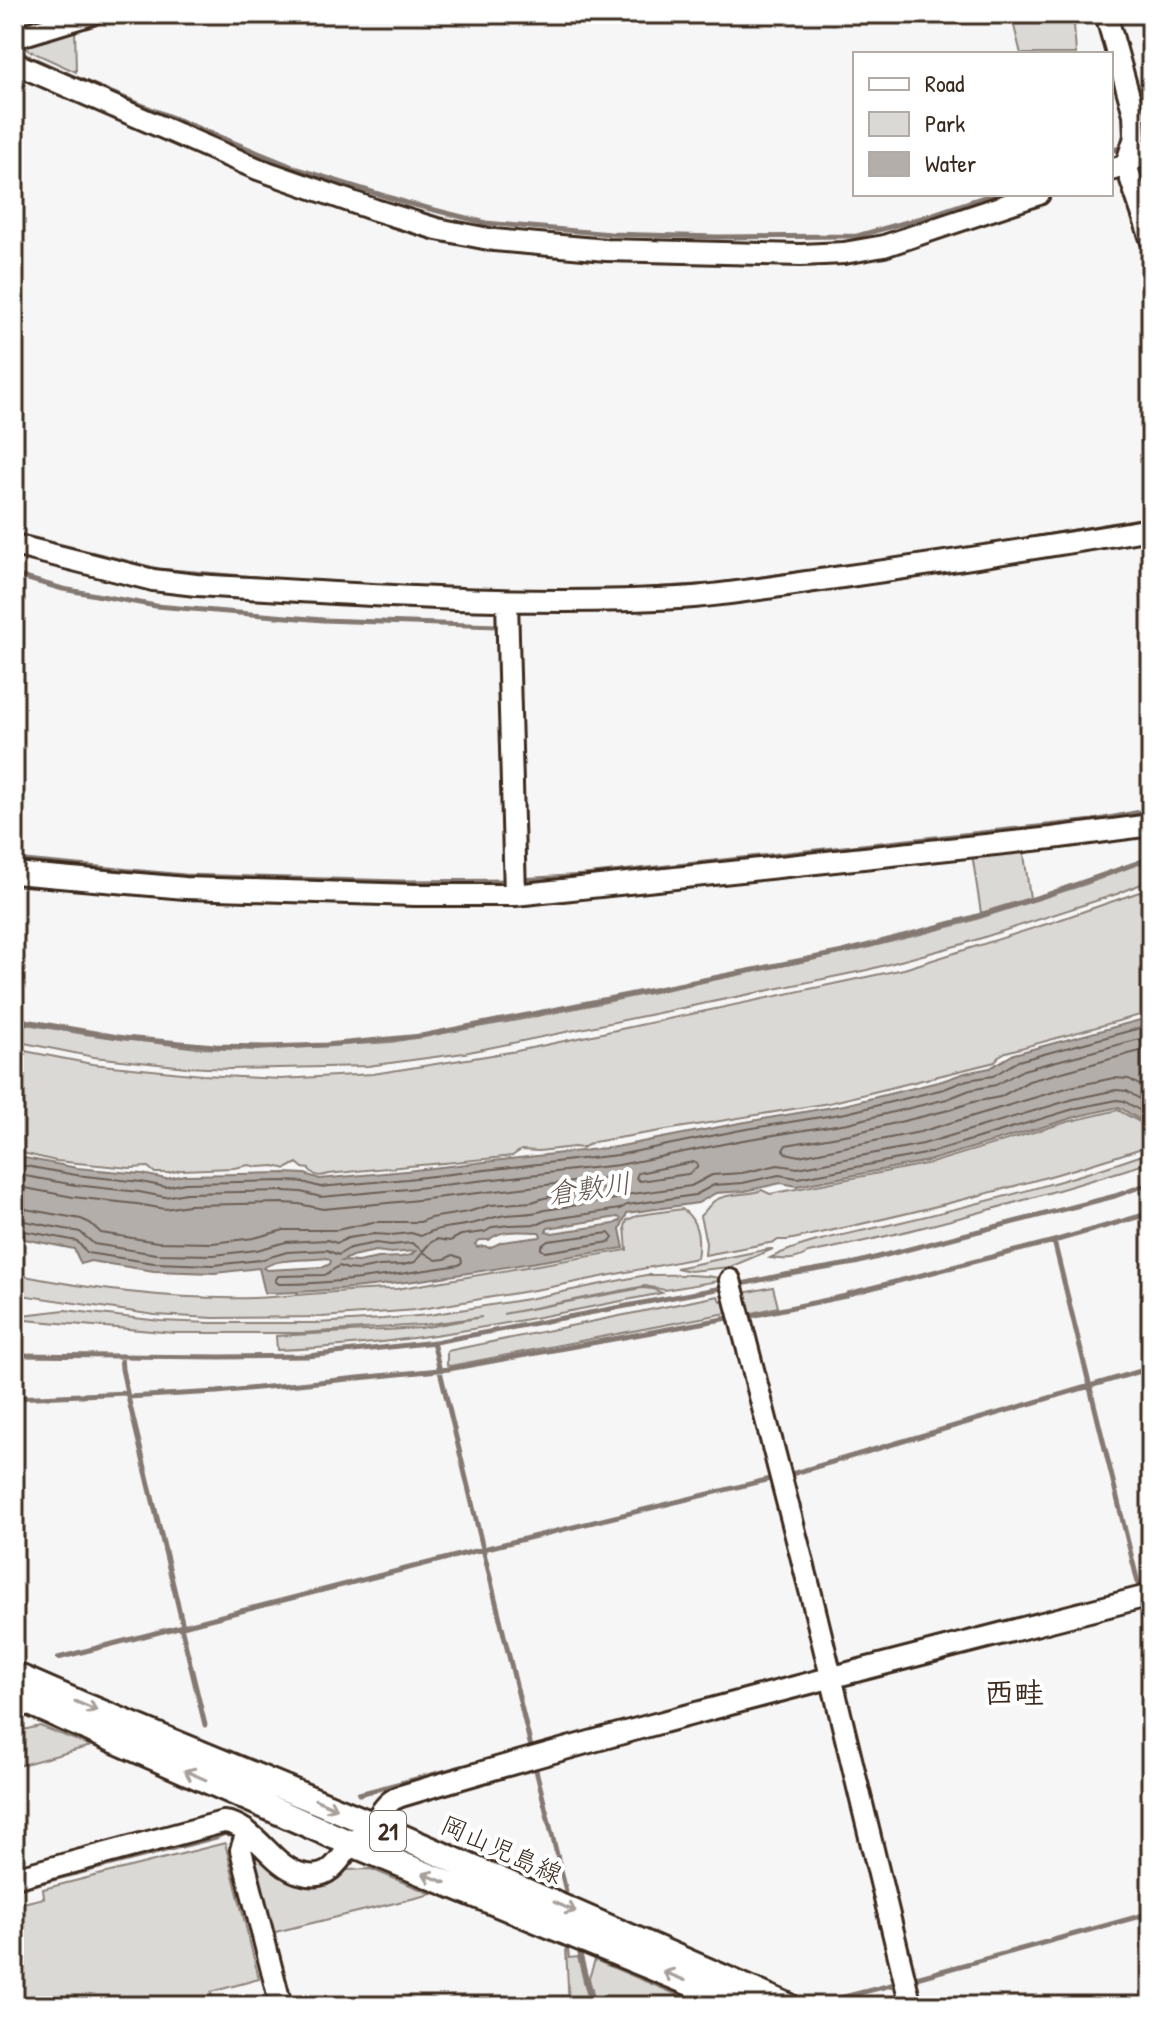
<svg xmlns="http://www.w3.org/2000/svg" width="1165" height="2020" font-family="'Patrick Hand','Klee One',sans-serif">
  <rect width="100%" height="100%" fill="#f7f6f6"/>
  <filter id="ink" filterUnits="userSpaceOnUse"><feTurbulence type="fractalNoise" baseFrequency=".0125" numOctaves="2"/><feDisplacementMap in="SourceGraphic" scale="16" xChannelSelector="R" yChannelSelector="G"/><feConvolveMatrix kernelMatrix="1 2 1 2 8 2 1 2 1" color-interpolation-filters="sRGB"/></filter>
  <g filter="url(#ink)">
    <!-- green -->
    <path fill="#dbd9d6" stroke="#8b827a" stroke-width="2" d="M1011,14H1076L1074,24L1076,54H1021Z
      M75,27L76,72L19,46Z
      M1029,846L1030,851L1024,854L1030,898L981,913L972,854Z
      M1151,859V880L1117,894L963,944L867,970L464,1053L368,1066L229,1069L186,1067L94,1057L14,1041V1022L84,1034L198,1048L257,1050L391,1042L518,1020L854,951L964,923L1086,884Z
      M1151,888V1012L1006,1052L999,1056L995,1062L829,1103L594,1142L582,1148L574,1147L539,1151L521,1150L512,1156C451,1163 390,1167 329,1174C320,1177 315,1177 309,1169L303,1168L297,1163L286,1169L275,1166L258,1167L249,1165L234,1168L181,1170L169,1173H155L148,1167L130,1168L56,1161L14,1151V1049L92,1064L202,1075L281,1079L373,1074L517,1051L904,969L1053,922Z
      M1118,1110L1149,1127L1151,1126V1145C1032,1185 911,1214 788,1240H778L775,1242L705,1255L706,1243L700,1216C706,1211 709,1205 714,1201C728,1192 748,1196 762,1190L770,1194L931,1163L1067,1122Z
      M1151,1152V1162C1038,1197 925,1230 808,1253C794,1261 785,1260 770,1258C812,1238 857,1233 901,1222C985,1202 1070,1181 1151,1152Z
      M682,1209C698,1220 700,1240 697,1258L546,1288L416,1310L322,1317L214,1318L155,1315L14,1294V1274C94,1290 172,1300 253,1298C301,1296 348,1289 396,1289L627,1250L625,1227L627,1220L639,1215Z
      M769,1249H773L730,1267L690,1271L676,1268Z
      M646,1275C663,1275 711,1273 724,1280L665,1290L645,1286L503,1314L642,1288L653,1289L662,1293C535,1318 407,1346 277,1350L276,1336L421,1328L482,1317L422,1325L302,1333H174L14,1319V1316L65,1310L160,1321L211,1323H317L383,1319L429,1315L528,1299Z
      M773,1287L778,1307L748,1314L743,1293Z
      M718,1296L720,1301L729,1300L732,1312L450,1366L447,1365V1351Z
      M40,1726L91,1746L14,1767V1732Z
      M225,1843L259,1979L211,1992L213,2006H23L14,1951V1905L44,1898L43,1889Z
      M255,1852C264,1861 273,1872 283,1878C305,1892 330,1888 346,1870L371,1869L432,1894L267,1934L247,1854Z
      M566,1948H568L569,1958L578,1957L589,2002L569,2006Z
      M595,1960L704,2006H596L589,1978Z"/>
    <!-- water -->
    <path fill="#b4aeaa" stroke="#847972" stroke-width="2" fill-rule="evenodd" d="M1151,1017V1124L1148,1125L1119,1107L1079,1116L928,1161L797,1186L781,1183L745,1191L716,1193L698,1203L627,1213L620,1229L624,1248C505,1266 386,1291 265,1293L259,1268L215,1273L154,1271L90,1261L81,1264L74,1249L14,1237V1156L77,1168L142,1174L166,1179L184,1175L285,1173L305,1174L320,1179L406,1171L580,1151L616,1147L740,1123L844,1105L942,1081L965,1073L990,1068L1014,1054ZM618,1217L621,1219L620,1221L614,1224L552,1233L546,1231L548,1228ZM539,1232L541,1235L540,1237L502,1242L489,1248L485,1246L477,1247L475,1244L480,1240H489C501,1228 524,1232 539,1232ZM376,1251L391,1253L415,1251L411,1255L401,1257L378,1258L358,1262L342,1261L352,1256ZM327,1258L331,1261L330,1264L324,1267L267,1270L263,1268C280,1257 307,1261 327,1258Z"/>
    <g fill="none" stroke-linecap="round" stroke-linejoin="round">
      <!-- shore -->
      <path stroke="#6b5f56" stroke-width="2" d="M1151,1048L1029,1081L1000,1097L973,1102L949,1110L850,1134L786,1145L783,1150L786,1153L799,1156L920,1132L1070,1087L1114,1078L1129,1079L1151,1092
        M693,1162L697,1164V1168L688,1174L640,1181L636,1178L638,1173Z
        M14,1164L76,1175L141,1182L166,1187L185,1183L285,1181L303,1182L320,1187L407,1179L581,1159L618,1155L741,1130L846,1113L944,1089L967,1080L993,1076L1018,1061L1151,1025
        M14,1174L75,1185L139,1192L165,1197L186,1193L285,1191L301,1192L321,1197L408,1189L582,1169L619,1165L743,1140L848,1123L947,1099L970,1090L996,1085L1023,1070L1151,1036
        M14,1186L73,1197L137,1204L165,1209L188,1205L284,1203L299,1204L323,1209L409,1201L615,1177L620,1181L618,1184L612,1187L544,1198L532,1202L490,1205L468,1212L430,1218L420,1222H373L337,1230H284L254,1238L213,1243L157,1242L101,1233L90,1223L81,1219L14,1207
        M14,1219L80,1232L94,1244L156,1254L214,1255L257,1250L286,1242L327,1240L337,1243L348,1238L374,1234L391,1235L411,1233L421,1236C436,1227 453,1228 470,1224C483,1222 494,1216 507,1215C521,1213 532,1215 545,1210L616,1199L625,1195L691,1186L712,1175L742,1173L778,1165L798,1168L923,1144L1074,1099L1116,1090L1127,1091L1151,1106
        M14,1229L77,1241L87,1253L154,1263L214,1265L260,1260L287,1252L327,1250L338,1255L350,1248L376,1243L391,1245L412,1243L423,1251L430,1243L437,1239L450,1241L461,1235L485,1232L493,1227L509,1225L539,1224L547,1220L620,1209L627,1205L695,1195L714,1185L743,1183L779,1175L798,1178L925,1154L1077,1108L1117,1100L1124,1101L1151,1117
        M609,1233L613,1238L610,1242L545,1252L541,1249V1246L548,1241Z
        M423,1252L436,1260L445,1259L453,1255L461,1258L462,1262L459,1265C399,1274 340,1284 279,1284L275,1281L278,1276L325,1275L339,1266L347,1269L359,1270L379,1266L403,1265L415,1262Z"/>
      <!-- stream -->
      <path stroke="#847972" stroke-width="5" d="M18,52L85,82L298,169L407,203L486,223L611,234L717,237L857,236L918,219L993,194
        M1148,135L1151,133
        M1111,151L1119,148
        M14,534L158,570L268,579
        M1010,542L1151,518
        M14,575L63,589L156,606L323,620L497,626
        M633,590L712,585L798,573
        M1147,832L1151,853
        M14,860L185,876L403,882L510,881
        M520,880L584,876L1093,821L1151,810
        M14,1019L124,1038L215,1046L267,1047L326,1045L421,1036L843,952L971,918L1046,895L1151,858
        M1054,1241L1140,1591
        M737,1285L779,1276L855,1263L1115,1196L1151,1183
        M746,1317L846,1296L848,1294L1054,1241L1151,1213
        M433,1342L532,1751
        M14,1355L220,1357L308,1356L435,1342L727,1287
        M121,1356L122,1369L128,1397L183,1626
        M128,1397L217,1392L449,1369L734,1317
        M14,1398L127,1393
        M788,1475L1151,1368
        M1144,1605L1151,1634
        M181,1626L205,1725
        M58,1658L483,1549L778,1477
        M535,1766L566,1891
        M359,1794L492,1759
        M14,1889L216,1837L225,1833L229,1835L230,1832
        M580,1954L593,2006
        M909,1980L1151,1913
        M832,2000L899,1983"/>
      <defs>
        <path id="minor" d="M1106,14L1134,114L1135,137L1126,165L1151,239
          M14,38L92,14
          M14,63L258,169L375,210L437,229L494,240L606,250L801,255L844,253L884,246L1039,194
          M1111,170L1126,165L1151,148
          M14,545L153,580L196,585C357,594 518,607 679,598C729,595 784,585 835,578C940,563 1046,547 1151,529
          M507,601L515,895
          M14,873L185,888L415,895H515L1052,838L1151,825
          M730,1280L812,1598L911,2006
          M247,1832L241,1850L281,2006
          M14,1878L223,1822C253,1823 271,1865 299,1873C330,1883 337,1861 353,1843C360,1835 368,1829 375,1820C383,1810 388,1800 401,1796C649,1722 901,1660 1151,1595"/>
        <path id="major" d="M14,1675L83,1705L372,1824L788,2006
          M14,1696L352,1844L746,2006"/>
      </defs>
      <!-- minor casing -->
      <use href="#minor" stroke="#3b2a1e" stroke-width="26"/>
      <!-- major casing -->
      <use href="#major" stroke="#3b2a1e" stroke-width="30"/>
      <!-- minor -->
      <use href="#minor" stroke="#fff" stroke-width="20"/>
      <!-- major -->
      <use href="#major" stroke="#fff" stroke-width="24"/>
    </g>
    <!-- one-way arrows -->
    <defs><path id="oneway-shaft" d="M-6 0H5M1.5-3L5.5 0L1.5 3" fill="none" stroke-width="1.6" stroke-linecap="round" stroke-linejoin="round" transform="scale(2)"/></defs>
    <g stroke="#a79f9a">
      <use href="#oneway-shaft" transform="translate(86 1706) rotate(23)"/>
      <use href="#oneway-shaft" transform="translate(195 1775) rotate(-156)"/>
      <use href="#oneway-shaft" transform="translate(326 1804) rotate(23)"/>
      <use href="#oneway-shaft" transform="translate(434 1878) rotate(-158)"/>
      <use href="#oneway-shaft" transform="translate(565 1907) rotate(24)"/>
      <use href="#oneway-shaft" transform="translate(674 1976) rotate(-158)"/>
    </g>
  </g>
  <g text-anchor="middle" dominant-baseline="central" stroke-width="8" stroke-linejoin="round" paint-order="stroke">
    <!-- shield labels -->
    <rect fill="#fff" stroke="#766a62" stroke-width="2" x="370" y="1811" width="36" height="40" rx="6"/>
    <g font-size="24" font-weight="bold" fill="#3b2a1e">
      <text x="388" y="1831">21</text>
    </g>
    <!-- street labels -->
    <g font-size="26" fill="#3b2a1e" stroke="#fff">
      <text transform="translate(502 1849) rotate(24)">岡山児島線</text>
    </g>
    <!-- water labels -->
    <g font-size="28" font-style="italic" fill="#65584f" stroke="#fff">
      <text transform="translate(589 1188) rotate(-8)">倉敷川</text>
    </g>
    <!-- quarter labels -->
    <g font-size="30" font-weight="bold" fill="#3b2a1e" stroke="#fff">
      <text x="1014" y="1692">西畦</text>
    </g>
  </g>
  <!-- margin -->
  <rect width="1165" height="2020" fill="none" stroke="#fff" stroke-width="48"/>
  <rect x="24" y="24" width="1117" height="1972" fill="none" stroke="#3b2a1e" stroke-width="3" filter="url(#ink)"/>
  <!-- legend -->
  <rect x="853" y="52" width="260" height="144" fill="#ffffff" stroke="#b1aaa5" stroke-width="2"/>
  <rect x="869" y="78" width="40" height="12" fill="#ffffff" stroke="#b1aaa5" stroke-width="2"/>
  <text x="925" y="92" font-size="24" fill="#3b2a1e">Road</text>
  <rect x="869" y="112" width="40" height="24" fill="#dbd9d6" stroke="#b1aaa5" stroke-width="2"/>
  <text x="925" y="132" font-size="24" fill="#3b2a1e">Park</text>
  <rect x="869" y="152" width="40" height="24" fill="#b4aeaa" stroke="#b1aaa5" stroke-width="2"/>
  <text x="925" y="172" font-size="24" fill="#3b2a1e">Water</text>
</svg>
